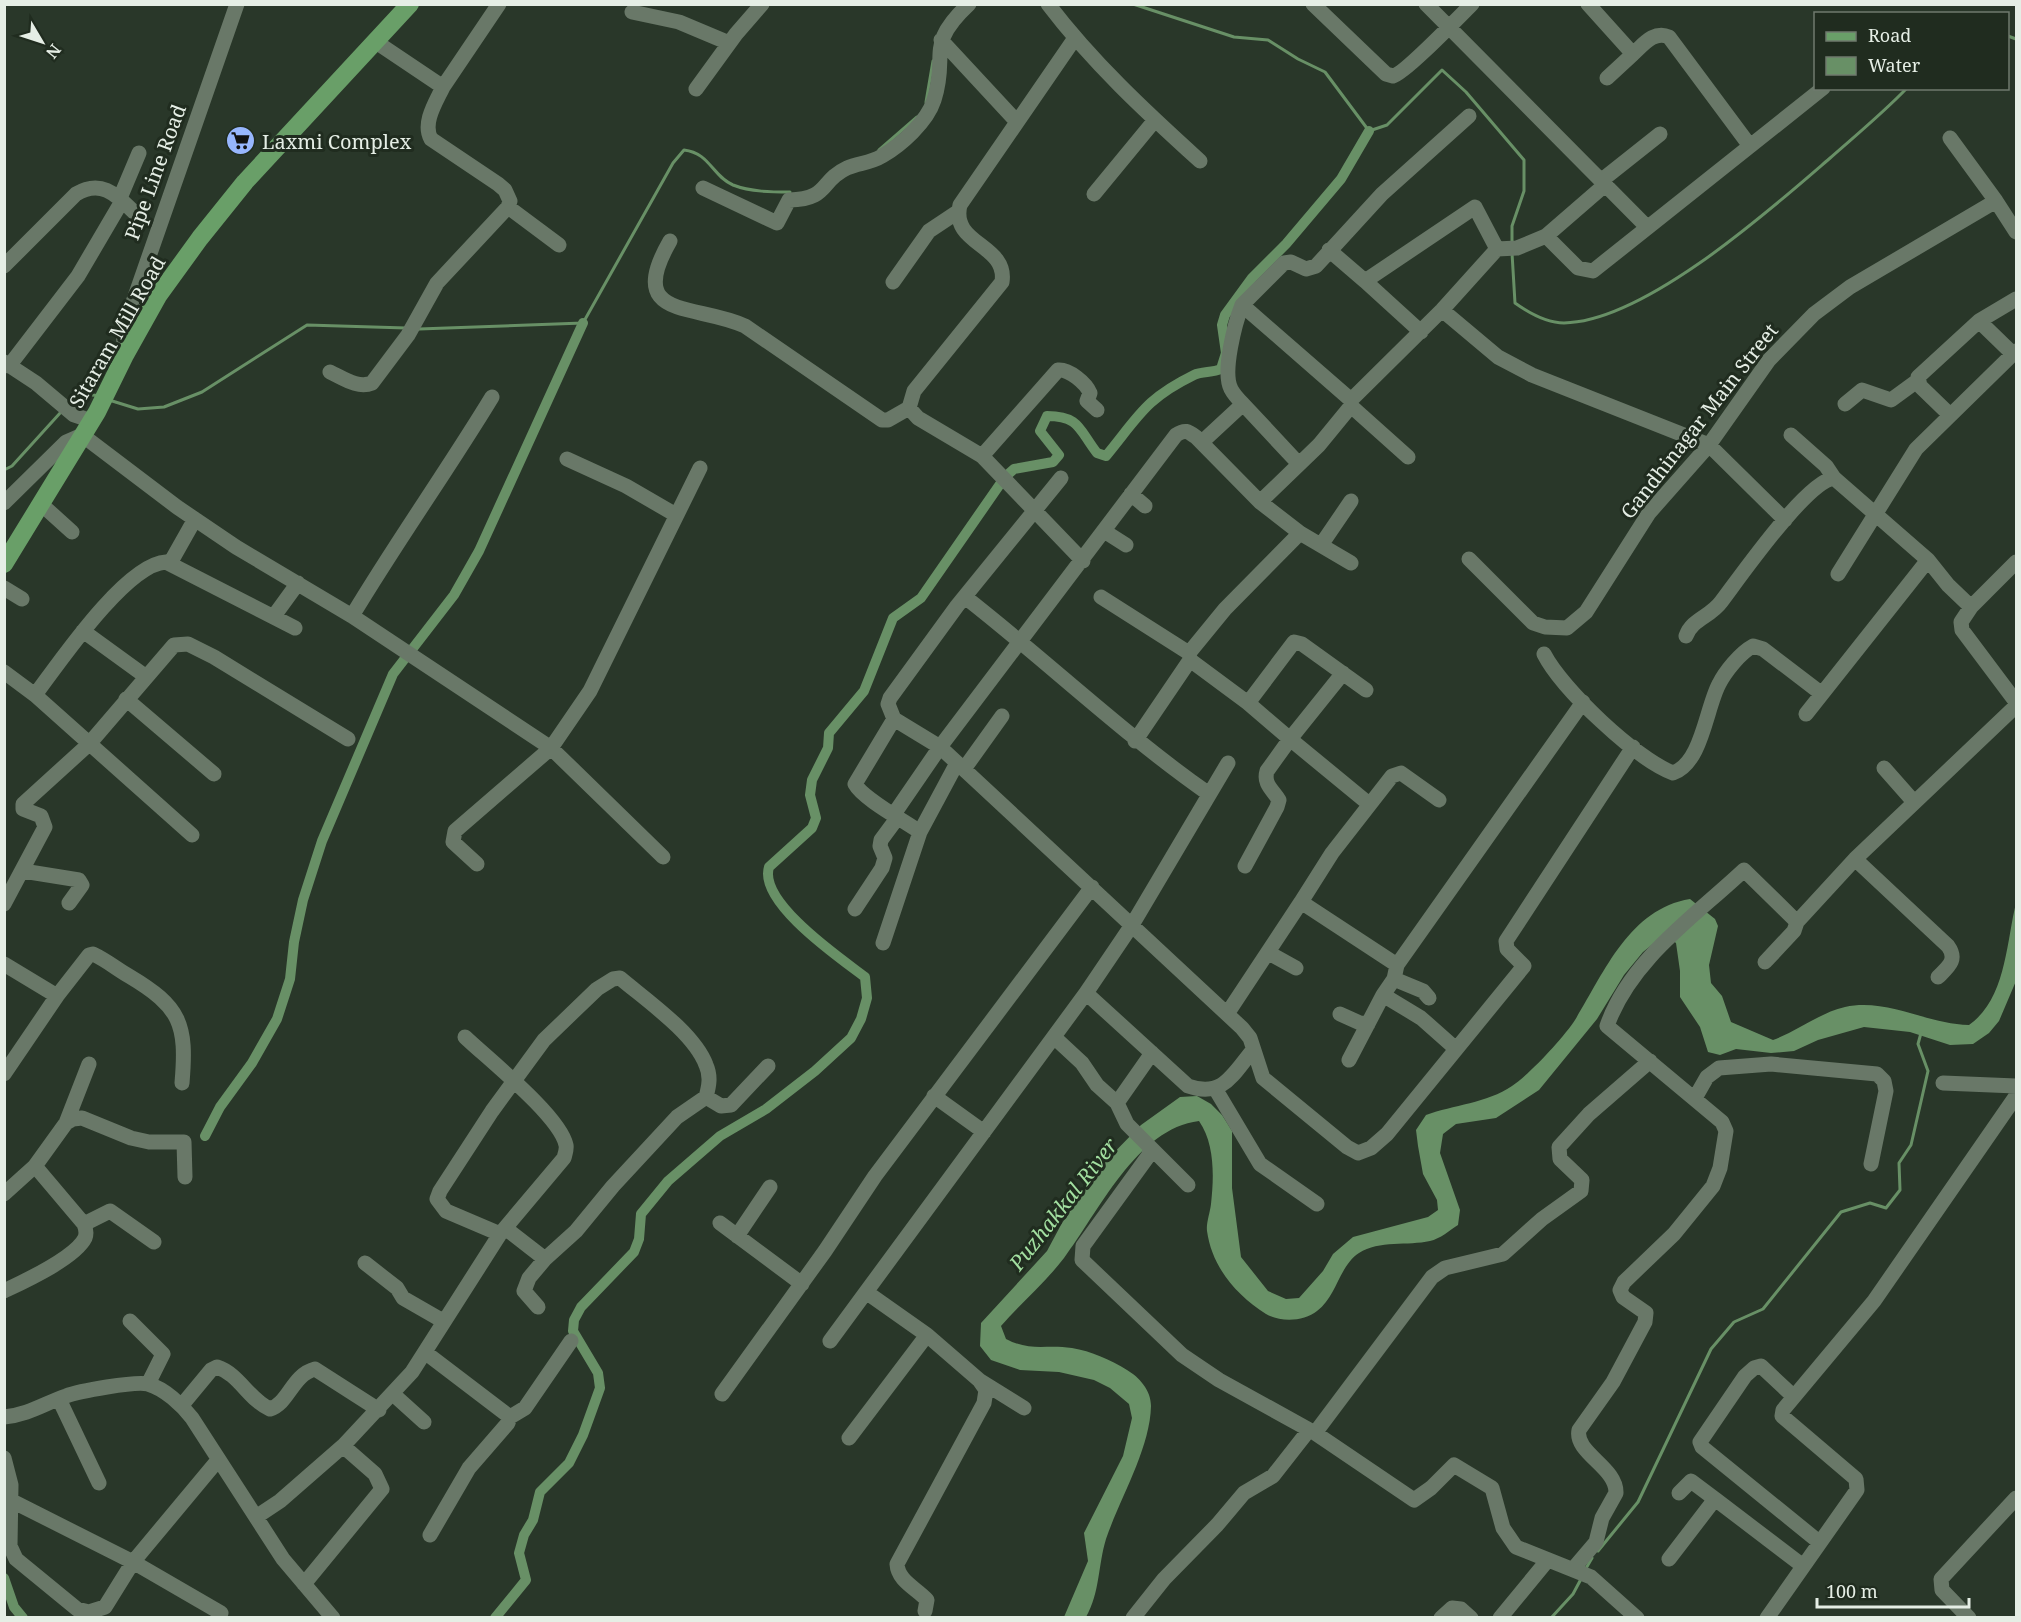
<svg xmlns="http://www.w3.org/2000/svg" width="2021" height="1622" font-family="'Noto Serif',serif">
  <rect width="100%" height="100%" fill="#293729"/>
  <!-- water -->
  <path fill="#689066" d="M1690,899L1715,919L1718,926L1709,965L1711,983L1722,996L1731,1022L1773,1040C1798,1031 1819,1013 1845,1007C1887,998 1927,1024 1969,1025C2006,999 2006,944 2016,903V981L1999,1021L1989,1033L1973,1044L1950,1045L1910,1032L1864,1027L1818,1040L1794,1051L1771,1053L1736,1049L1720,1055L1708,1052L1700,1027L1680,997V971L1676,943L1664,935L1643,952L1624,975L1597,1019L1539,1090L1496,1118L1456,1124L1443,1134L1440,1153L1460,1210L1458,1225C1450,1230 1440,1239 1430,1241C1408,1246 1379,1240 1359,1253C1339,1266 1337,1296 1317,1311C1304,1322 1279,1322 1266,1314C1236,1295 1212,1267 1207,1231C1206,1223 1210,1213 1211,1204C1214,1177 1215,1144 1199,1121C1137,1128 1098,1213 1064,1258C1045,1283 1021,1303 1001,1326L1006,1339C1031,1352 1046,1344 1072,1348C1091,1351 1111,1360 1127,1370C1139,1377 1151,1390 1151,1406C1150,1449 1120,1498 1106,1539C1098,1565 1100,1593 1086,1617H1064L1088,1561L1084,1533L1123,1456L1132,1418L1129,1404L1110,1388L1094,1380L1059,1372L1020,1370L991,1360L980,1346L981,1323L1047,1251L1062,1223L1099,1168L1141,1125L1180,1097L1197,1096L1211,1104L1222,1115L1232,1131V1188L1241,1257L1268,1291L1286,1299L1299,1298L1323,1271L1333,1254L1353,1237L1428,1217L1438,1210L1437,1200L1423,1174L1418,1146L1416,1130L1426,1115C1453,1105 1487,1103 1512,1086C1529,1075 1564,1037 1575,1020C1604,973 1629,909 1690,899Z"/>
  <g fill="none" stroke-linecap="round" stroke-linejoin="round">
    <!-- stream -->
    <path stroke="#689066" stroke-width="3" d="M1133,4L1234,37L1268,40L1298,59L1325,72L1369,131L1387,125L1442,70L1466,92L1524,160V191L1512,226V243
      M2008,36L2016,39
      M926,102L933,61
      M879,150L917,117
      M1512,253L1515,303C1529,313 1546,323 1564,323C1644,322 1770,210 1829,159C1855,136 1883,113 1907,88
      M419,329L583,323L673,163L684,150C710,153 712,176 733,185C751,192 772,192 790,192
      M109,400L138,409L164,407L202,392L307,325L406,328
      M68,405C76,399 87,392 98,396
      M4,470L12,466L61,412
      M1598,1551L1638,1502L1711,1349L1734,1322L1763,1309L1841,1212L1870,1203L1886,1208L1900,1190L1899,1163L1911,1145L1928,1071L1918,1044L1921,1033
      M1585,1570L1592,1558
      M1551,1618L1573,1594L1581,1579"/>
    <!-- canal -->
    <path stroke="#689066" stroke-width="10" d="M205,1136L220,1107L252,1063L277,1019L290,979L294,942L303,900L322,841L393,674L454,595L479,551L583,323
      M4,1578L14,1607L23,1618
      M495,1618L526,1580L519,1553L524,1535L533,1520L540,1492L569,1463L583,1435L600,1388L598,1373L573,1331L574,1320L581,1307L634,1252L639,1239L641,1214L668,1181L720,1136L766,1109L815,1071L851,1038L861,1019L867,998L865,977C840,958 758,902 769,867L812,828L816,818L810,795L812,780L828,748L829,733L864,691L893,618L921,598L1005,477L1014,469L1053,462L1059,455L1040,431L1047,416C1080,416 1079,430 1097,453L1106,456C1139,416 1145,399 1194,375C1202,371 1212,373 1221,369L1226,353L1222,325L1225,315L1252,278L1286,244L1341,179L1369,131"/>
    <!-- minor -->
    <path stroke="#697868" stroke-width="15" d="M1048,4C1092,62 1146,112 1200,161
      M1313,4L1386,74L1393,76C1404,74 1459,17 1472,4
      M1426,4L1647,227
      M1588,4L1633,54L1607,78
      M632,12L679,22L729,43
      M1075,38L960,205C950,245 1008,244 1002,282L914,391L909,408L918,418L982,456L1083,561
      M941,40L1017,122
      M1633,54C1643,45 1654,30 1669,37L1750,146
      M443,87L499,4
      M696,89L736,34L762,4
      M1950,138L1996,201
      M1602,180L1660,134
      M703,188L777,223L789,200C830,199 819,181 847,168C858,163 871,163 882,156C901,145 927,122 934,100C949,54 924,46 969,4
      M1094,194L1155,120
      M120,198L139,153
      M508,207L559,245
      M1546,236L1606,184
      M670,241C624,321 696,303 745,326L882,420H888L909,408
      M1329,250L1365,281
      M4,266L76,194C103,178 118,197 137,215
      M893,282L929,231L959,211
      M1442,310L1498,357L1532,375L1709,445L1785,520
      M1979,321L2013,354
      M1421,332L1365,281L1475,207L1497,249
      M125,355L123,331L237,4
      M4,362L36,383L74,415L92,421
      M9,366L78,276L122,201
      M330,372C343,378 358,389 372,383L408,335L437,283L508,207L510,201L505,190L498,184L431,139C422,123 436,102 443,87L376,42
      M1351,400L1242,305L1284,263L1291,262L1306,269L1316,266L1382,194L1469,116
      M1243,404L1299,464
      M1845,404L1862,390L1891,400L1917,381
      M1950,415L1920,386L1918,377L1979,321L2016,299
      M1791,435L1826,466L1834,478
      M1202,442L1243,404C1239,400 1234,395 1231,389C1222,372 1235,323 1242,305
      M982,456L1058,370C1069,369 1086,383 1090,393L1087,401L1097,410
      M1408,457L1351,406V400L1442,310L1497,249L1517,248L1546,236L1578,268L1593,271L1823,88
      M567,459L626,486L676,515
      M1131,494L1145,506
      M1260,502L1196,437C1188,431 1185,429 1176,435L940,747L1242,1028L1250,1038L1263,1078L1347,1147L1358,1153L1371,1148L1387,1134L1524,966L1507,949L1506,941L1633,747
      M4,503L66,442L82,435L177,507L236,547L352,616L551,748L663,857
      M41,504L72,532
      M1104,531L1126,545
      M1300,533L1351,563
      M1321,545L1351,501
      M1469,559L1533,623L1545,627L1567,628L1586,612L1649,513L1709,445L1769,360L1814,314L1850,287L1996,201L2016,232
      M2016,562L1971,607L1961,622L1962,630L2016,702
      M173,565V558L195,519
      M1838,574L1916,449L2016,351
      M4,588L22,599
      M965,597C1047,661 1123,734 1209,794
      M1101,597L1189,653L1190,660L1248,703L1290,739L1343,673
      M274,616L298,583
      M352,616C397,541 447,471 492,397
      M83,631L145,676
      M1686,636C1692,619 1710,617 1721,602C1740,577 1806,482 1834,478L1928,560L1948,585L1971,607
      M1189,653L1225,609L1300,533L1260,502L1319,445L1351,406
      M1544,654C1562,689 1636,759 1673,773C1702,763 1706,708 1719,684C1725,672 1740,653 1753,646L1763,649L1822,694
      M4,672L35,695L192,835
      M35,695C59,663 126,564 166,562L295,628
      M126,699L214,774
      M1248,703L1294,642L1302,644L1366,690
      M1806,714L1928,560
      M894,719L888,704L890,698L957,606L1061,478
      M1135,741L1190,660
      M1884,768L1914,802
      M964,769L1002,716
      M1439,800L1401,773L1392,776L1332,853L1301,902L1397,965L1394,979L1383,995L1421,1018L1456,1049
      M894,814L940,747L894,719L855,784C863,799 905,821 920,832
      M1855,859L1948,946C1958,960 1948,967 1938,977
      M477,864L453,842L455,831L551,748L590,691L700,468
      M1245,866L1277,807L1279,800C1273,790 1263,784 1267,771L1290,739L1369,804
      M23,871L79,880L82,885L69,903
      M4,904L45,827L41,816L23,809V804L89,744L174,645L188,644L214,657L348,739
      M855,909L882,868L885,858L880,846L881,840L898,817
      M883,943L920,832L957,763
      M1269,953L1296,968
      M1765,962L1794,931L1797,922
      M4,964L57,996L89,955L93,954C106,960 117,969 129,976C181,1007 187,1024 182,1083
      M1397,965L1583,702
      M1394,979L1423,991L1429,998
      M1086,993L1188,1086C1223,1098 1232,1075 1253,1050
      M1227,1014L1301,902
      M1340,1014L1360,1023L1368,1024
      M1054,1037L1082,1063L1097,1085L1117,1103L1127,1124L1188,1185
      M1349,1060L1383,995
      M4,1074L57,996
      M1943,1083L2016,1086
      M1216,1090L1260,1164L1317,1204
      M934,1096L984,1132
      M1695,1098L1707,1077L1719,1068L1771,1064L1877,1074L1884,1081L1886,1091L1871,1164
      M1117,1103L1152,1053
      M66,1123L89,1064
      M1150,1148L1149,1155L1083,1246L1082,1260L1182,1355L1219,1380L1315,1433L1414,1500L1431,1488L1454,1465L1492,1488L1503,1528L1516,1547L1591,1577L1637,1618
      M4,1194L35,1166
      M720,1223L802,1284
      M84,1224L110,1211L154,1242
      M505,1228L545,1259
      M500,1234L446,1211L437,1199L440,1191L492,1111L544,1040L597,989L613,979L620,978C646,1000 694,1033 706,1065C711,1076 709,1086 706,1097
      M737,1236L770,1187
      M365,1263L397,1288L403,1298L443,1321
      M4,1291C25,1281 75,1258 85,1238C87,1233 86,1229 84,1224L35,1166L66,1123L73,1119L82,1118L131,1138L149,1142H184L185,1177
      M538,1307L524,1291L529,1278L545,1259L576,1231L613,1186L677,1117L706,1097L721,1106L731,1105L768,1066
      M130,1321L163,1354L148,1384
      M830,1341L866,1292
      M426,1353L510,1417L508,1423L469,1468L430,1535
      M979,1380L1024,1408
      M393,1394L424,1422
      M722,1394L825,1251L875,1176L1092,887
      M1793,1396L1761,1366L1754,1368L1745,1376L1700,1442L1702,1447L1819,1542
      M59,1399L99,1483
      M182,1405L211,1370L217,1367C239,1374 249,1400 270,1409C289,1403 292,1375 315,1369L379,1410
      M4,1417C30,1414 43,1404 66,1396C79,1391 135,1381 148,1384C165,1389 182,1405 192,1418L283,1559L333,1618
      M510,1417L525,1408L571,1341
      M1315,1433L1432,1277L1445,1268L1503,1254L1542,1219L1581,1191L1582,1180L1560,1159L1559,1147L1589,1114L1650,1061
      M849,1438L927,1335L866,1292L1086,993L1132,925L1228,763
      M4,1458L11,1485L10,1546L16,1559L77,1609L89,1612L105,1607L133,1562L221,1613
      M1679,1493L1691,1481L1715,1499
      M10,1500L133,1562L218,1460
      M256,1517L280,1501L343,1446
      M1669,1559L1715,1499L1803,1566
      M1573,1569L1596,1542L1602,1518L1616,1493C1617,1467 1574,1453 1579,1430L1613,1382L1645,1322L1646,1313L1623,1297L1620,1290L1624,1282L1674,1234L1713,1186L1720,1168L1726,1131L1722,1122L1607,1026C1630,960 1694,917 1744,870L1797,922L1855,859L2016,706
      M304,1584L382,1489L375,1474L343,1446L412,1372L500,1234L564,1158C565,1154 567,1149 566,1145C560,1116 488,1059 465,1037
      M925,1611L927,1600C916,1588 898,1581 897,1564L984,1403L986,1390L979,1380L927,1335
      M1133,1618L1164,1579L1217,1525L1244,1493L1273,1476L1309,1430
      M1441,1618L1452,1608L1461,1609L1471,1618
      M1500,1618L1547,1561
      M1767,1618L1857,1490L1856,1479L1782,1416L1783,1410L1874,1301L2016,1096
      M1969,1618L1942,1590L1941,1579L2016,1498"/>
    <!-- major -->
    <path stroke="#699f68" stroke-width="18" d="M4,564L97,412L125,355L158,296L200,238L245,182L410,4"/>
  </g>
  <!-- icons -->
  <defs>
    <symbol id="supermarket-disc" viewBox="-11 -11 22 22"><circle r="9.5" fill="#97b6fd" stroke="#202c1f"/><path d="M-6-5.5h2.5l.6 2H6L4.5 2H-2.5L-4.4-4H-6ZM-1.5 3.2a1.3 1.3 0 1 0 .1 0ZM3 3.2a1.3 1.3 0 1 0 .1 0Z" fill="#111"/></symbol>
  </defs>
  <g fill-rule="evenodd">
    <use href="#supermarket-disc" x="224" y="124" width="33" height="33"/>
  </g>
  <g text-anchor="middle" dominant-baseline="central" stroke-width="6" stroke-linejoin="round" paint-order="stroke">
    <!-- poi labels -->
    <g font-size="20" fill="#e5eee5" stroke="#202c1f" text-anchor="start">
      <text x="262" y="141">Laxmi Complex</text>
    </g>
    <!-- street labels -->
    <g font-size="20" fill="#e5eee5" stroke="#202c1f">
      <text transform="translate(155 172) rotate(-70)">Pipe Line Road</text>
      <text transform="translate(117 332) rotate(-60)">Sitaram Mill Road</text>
      <text transform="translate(1699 421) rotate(-52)">Gandhinagar Main Street</text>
    </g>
    <!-- water labels -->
    <g font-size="21" font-style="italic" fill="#a2dfa0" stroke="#202c1f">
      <text transform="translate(1063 1204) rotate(-52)">Puzhakkal River</text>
    </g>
  </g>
  <!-- border -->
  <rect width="2021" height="1622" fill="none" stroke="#e5eee5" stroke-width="12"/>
  <!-- legend -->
  <rect x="1814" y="12" width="195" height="78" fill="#202c1f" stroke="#6f7a6e" stroke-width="1.5"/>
  <rect x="1826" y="32" width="30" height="9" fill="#699f68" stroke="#6f7a6e" stroke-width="1.5"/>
  <text x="1868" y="42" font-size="18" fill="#e5eee5">Road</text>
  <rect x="1826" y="57" width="30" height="18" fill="#689066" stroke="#6f7a6e" stroke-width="1.5"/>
  <text x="1868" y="72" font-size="18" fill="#e5eee5">Water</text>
  <!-- north arrow -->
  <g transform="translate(42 42) rotate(129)" stroke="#202c1f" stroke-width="4.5" paint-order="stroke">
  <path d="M0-4.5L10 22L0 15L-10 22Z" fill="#e5eee5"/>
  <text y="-9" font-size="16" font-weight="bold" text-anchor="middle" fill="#e5eee5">N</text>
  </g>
  <!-- scale -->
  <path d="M1817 1598v9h152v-9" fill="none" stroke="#e5eee5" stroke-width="3"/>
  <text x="1826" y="1598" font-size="18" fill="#e5eee5" stroke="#202c1f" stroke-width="4.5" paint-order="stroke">100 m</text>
</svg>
